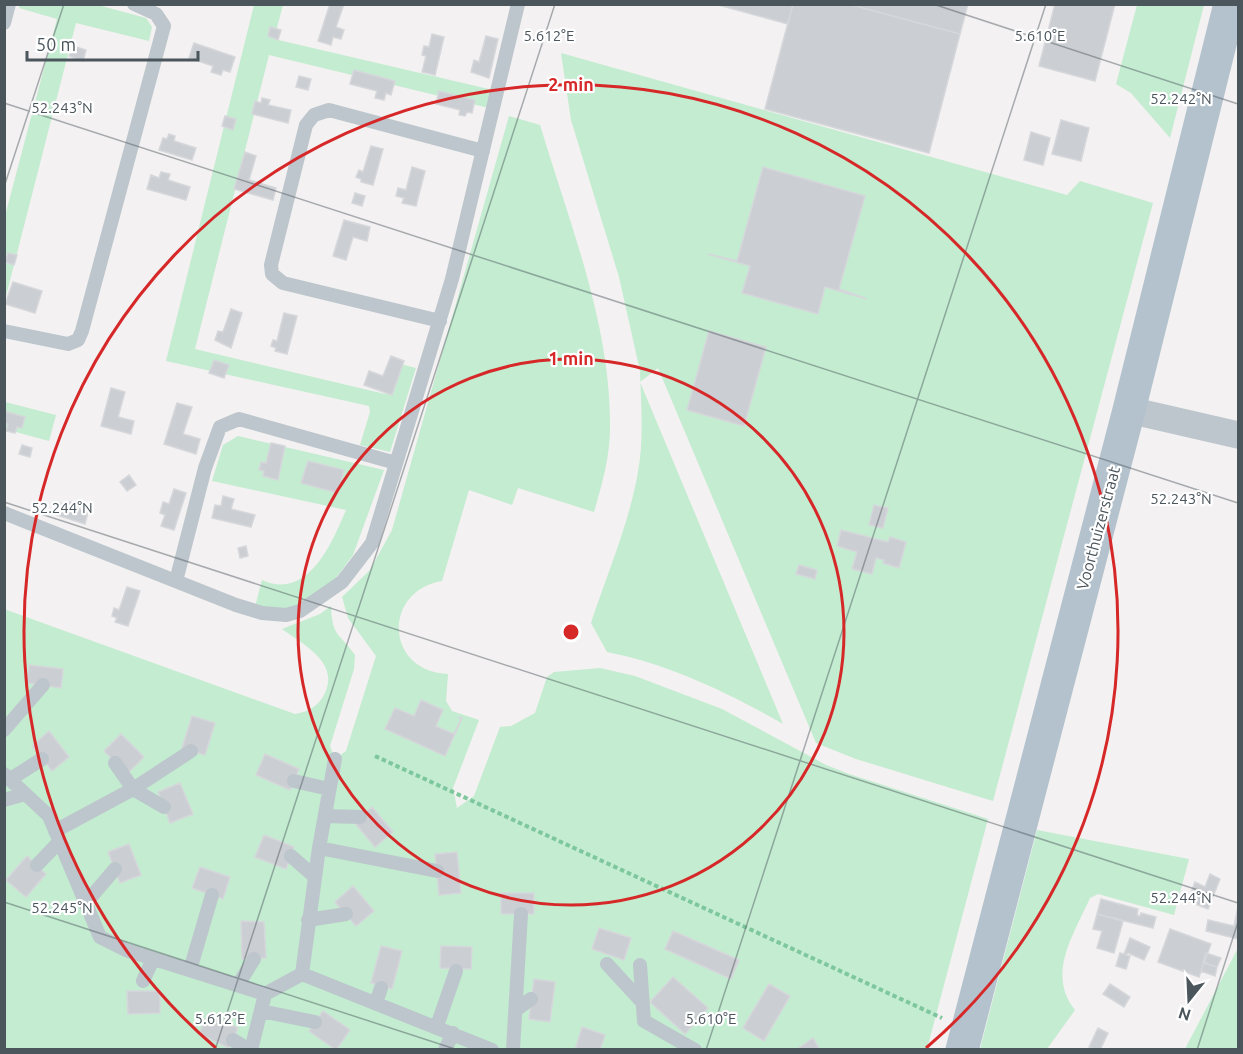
<svg xmlns="http://www.w3.org/2000/svg" width="1243" height="1054" font-family="Ubuntu,sans-serif">
  <rect width="100%" height="100%" fill="#f3f1f1"/>
  <!-- green -->
  <path fill="#c3ecd0" d="M20,5H98L146,18L152,27L149,41L76,23L5,300V216L57,19L19,8Z
    M254,5H283L274,39L493,90L489,108L269,55L195,349L385,394L393,362L416,368L390,452L360,445L370,412L369,406L166,361Z
    M1137,5H1204L1170,138L1131,93L1116,84Z
    M561,53L1067,195L1080,181L1153,203L993,801L856,759L816,743L658,368L640,382L783,724C729,693 669,664 607,652L591,623C607,574 629,524 638,472C644,439 641,404 640,371L619,277L571,120Z
    M509,116L540,125C569,222 611,324 610,427C610,457 602,484 594,512L518,488L512,505L469,490L442,581C382,591 385,672 448,674L446,701L452,711L479,720L453,788L457,808L474,796L500,727L511,726L535,713L547,677L554,672L600,668L635,676L722,709L826,765L849,774L988,819L927,1049H5L4,609L295,714C308,712 319,706 325,693C339,662 304,645 282,629L320,614L331,606C332,638 340,633 355,655L354,669L330,746L335,759L346,751L376,656L348,618L342,597L370,570L392,530Z
    M5,402L56,415L49,441L5,429Z
    M238,436L384,470L353,555L333,582L311,599L287,610L255,607L262,580C308,601 332,543 346,510L212,481L223,445Z
    M1037,830L1189,859L1174,915L1098,894L1090,898C1074,934 1046,974 1075,1010L1047,1049H980Z
    M1238,948V1049H1185Z"/>
  <!-- building -->
  <path fill="#cbced2" stroke="#d5d7db" stroke-width="1.5" d="M330,4H344L336,27L344,30L341,39L333,37L331,45L318,41Z
    M715,4H793L788,24Z
    M793,4H848L960,34L929,153L765,109Z
    M848,4H968L960,34Z
    M1055,4H1115L1095,81L1039,66Z
    M270,27L281,30L278,40L268,36Z
    M432,34L444,37L435,75L422,72L426,56L422,55L424,46L429,47Z
    M486,36L498,39L489,78L471,72L474,60L479,62Z
    M194,43L235,57L230,72L223,70L221,75L211,72L213,66L189,58Z
    M73,46L86,50L83,61L69,56Z
    M354,70L395,81L391,95L386,93L384,100L375,98L377,91L350,84Z
    M299,76L311,79L308,90L296,87Z
    M439,91L475,100L472,113L467,112L465,116L459,115L460,110L436,104Z
    M262,98L270,100L268,105L291,110L288,123L252,114L255,101L261,103Z
    M225,116L236,119L233,130L222,126Z
    M1061,120L1089,128L1081,161L1052,154Z
    M1031,132L1050,138L1043,165L1024,160Z
    M169,134L175,136L174,141L196,148L192,160L159,150L163,138L167,139Z
    M371,146L383,149L373,185L361,182V179L356,177L359,170L363,172Z
    M245,152L256,156L249,180L276,188L273,200L234,189Z
    M412,167L425,171L416,206L402,203L404,198L396,196L398,188L406,190Z
    M763,167L865,196L839,289L867,299L825,287L818,314L742,293L750,266L708,254L737,261Z
    M161,172L170,174L168,180L190,187L186,200L147,189L151,175L159,178Z
    M355,193L365,196L362,206L352,203Z
    M344,220L370,227L367,241L353,237L346,260L333,256Z
    M8,253L17,255L14,265L5,262Z
    M13,282L42,291L35,313L5,304Z
    M231,309L242,313L231,348L215,340L218,331L223,332Z
    M284,313L297,316L287,354L275,351L276,348L271,346L273,340L277,341Z
    M709,331L766,347L744,426L687,410Z
    M391,356L404,361L392,395L364,385L369,371L383,376Z
    M214,360L229,365L224,378L209,373Z
    M111,388L125,392L118,417L134,421L131,434L101,426Z
    M177,403L192,407L183,434L200,439L196,454L164,444Z
    M4,411L25,417L22,428L17,427L15,433L6,431L8,424L4,423Z
    M271,443L285,446L278,480L263,476L264,471L259,470L261,462L266,463Z
    M22,445L32,448L30,457L19,454Z
    M308,461L344,470L338,493L301,483Z
    M129,475L136,485L127,491L120,482Z
    M174,489L186,493L174,530L161,526L165,515L160,513L163,502L169,504Z
    M223,496L234,499L231,509L255,515L251,527L212,518L215,505L221,506Z
    M57,502L69,506L70,502L78,504L77,508L88,512L85,524L54,514Z
    M874,505L888,508L883,528L869,525Z
    M841,530L888,542L890,537L906,542L899,568L883,563L884,560L876,558L872,574L852,569L857,552L837,546Z
    M246,546L248,556L240,558L238,548Z
    M799,565L817,570L815,579L796,574Z
    M127,587L140,591L128,626L115,622L117,618L112,616L114,608L119,610Z
    M29,665L63,669L61,688L27,683Z
    M421,700L443,710L436,726L454,734L461,719L458,717L462,718L445,756L385,729L395,708L414,716Z
    M192,716L215,723L205,755L182,748Z
    M49,731L69,757L52,771L32,746Z
    M121,734L144,757L127,774L104,751Z
    M265,754L299,769L290,790L256,775Z
    M180,783L193,814L170,823L158,792Z
    M372,807L393,832L375,847L354,822Z
    M264,835L294,847L286,869L255,857Z
    M129,844L141,875L120,883L108,852Z
    M457,852L461,893L439,895L435,854Z
    M27,856L46,874L26,897L6,880Z
    M200,867L230,877L223,899L192,888Z
    M1210,874L1220,879L1208,909L1188,901L1195,882L1205,887Z
    M353,886L374,911L356,926L335,902Z
    M501,893H534V914H501Z
    M1101,899L1138,909L1137,915L1140,916L1141,913L1156,917L1153,928L1097,914Z
    M1238,907V939L1206,931L1208,920L1234,926Z
    M1097,914L1123,921L1114,953L1097,948L1102,931L1093,929Z
    M241,921L264,922L266,958L242,959Z
    M599,928L631,938L624,960L592,949Z
    M1170,929L1211,944L1199,977L1158,962Z
    M673,931L739,960L731,979L665,949Z
    M1130,938L1150,947L1144,960L1128,953L1126,955L1130,956L1126,969L1116,966L1120,953L1124,954Z
    M381,946L402,951L392,989L371,983Z
    M441,946L472,947L471,969L440,968Z
    M1206,953L1221,958L1217,967L1203,962Z
    M1204,963L1217,967L1215,976L1201,971Z
    M673,977L708,1008L685,1034L650,1002Z
    M534,979L555,982L550,1022L529,1019Z
    M769,984L790,996L764,1041L743,1028Z
    M1110,984L1130,997L1124,1007L1103,994Z
    M127,991H160V1013L128,1014Z
    M323,1011L350,1030L336,1050L309,1031Z
    M208,1014L238,1028L229,1048L199,1034Z
    M582,1027L605,1035L600,1050H575Z
    M1098,1028L1108,1033L1100,1050H1094L1089,1047Z
    M813,1038L820,1050H796Z"/>
  <g fill="none" stroke-linecap="round" stroke-linejoin="round">
    <!-- path -->
    <path stroke="#7ec79d" stroke-width="4" stroke-dasharray="4.5 3" stroke-linecap="butt" d="M375,756L942,1018"/>
    <!-- lane -->
    <path stroke="#bdc6cc" stroke-width="14" d="M4,23L9,4
      M440,321L283,283L272,274L271,265L306,125L314,115L329,110L483,151
      M4,331L68,344L78,340L82,331L164,26L156,14L134,4
      M4,513L236,605L262,613L286,615L300,611L342,582L372,543L452,279L518,4
      M176,581L205,468L220,427L239,419L396,463
      M4,730L43,685
      M115,763L133,789L164,807
      M4,774L49,816L100,937L126,950L265,994L302,974L492,1050
      M9,780L42,759
      M294,781L329,789
      M4,800L25,794
      M325,816L360,817
      M55,831L133,789L191,751
      M319,848L437,871
      M291,856L315,877
      M37,865L59,842
      M85,904L115,869
      M308,920L346,914
      M607,964L642,1002
      M640,965L644,1021L695,1050
      M190,970L212,895
      M302,974L319,848L335,759
      M143,981L153,959
      M238,985L254,959
      M376,1003L381,988
      M517,1009L531,999
      M261,1011L315,1022
      M437,1026L456,971
      M233,1040L249,1050
      M251,1050L265,994
      M445,1050L453,1033
      M513,1050L521,914"/>
    <!-- street -->
    <path stroke="#bdc6cc" stroke-width="27" d="M1129,410L1238,435"/>
    <!-- primary -->
    <path stroke="#b3c2cd" stroke-width="33" d="M962,1050L1129,410L1230,4"/>
  </g>
  <!-- ticks -->
  <path fill="none" stroke="#4a555c" stroke-width="1.5" stroke-opacity="0.45" d="M933,4L1238,104M4,103L1238,503M4,187L64,4M4,502L1238,903M4,902L458,1050M215,1050L555,4M706,1050L1046,4M1197,1050L1238,922"/>
  <!-- distance rings -->
  <g fill="none" stroke="#d62828" stroke-width="3">
    <circle cx="571" cy="632" r="273"/>
    <path d="M216 1048A547 547 0 1 1 926 1048"/>
  </g>
  <g text-anchor="middle" dominant-baseline="central" stroke-width="4.5" stroke-linejoin="round" paint-order="stroke">
    <!-- street labels -->
    <g font-size="16" fill="#4a555c" stroke="#fff">
      <text transform="translate(1098 528) rotate(-75)">Voorthuizerstraat</text>
    </g>
  </g>
  <g font-size="15" text-anchor="middle" fill="#4a555c" stroke="#fff" stroke-width="4.5" stroke-linejoin="round" paint-order="stroke">
    <text x="549" y="41">5.612°E</text>
    <text x="1040" y="41">5.610°E</text>
    <text x="1181" y="104">52.242°N</text>
    <text x="62" y="113">52.243°N</text>
    <text x="1181" y="504">52.243°N</text>
    <text x="62" y="513">52.244°N</text>
    <text x="1181" y="903">52.244°N</text>
    <text x="62" y="913">52.245°N</text>
    <text x="220" y="1024">5.612°E</text>
    <text x="711" y="1024">5.610°E</text>
  </g>
  <circle cx="571" cy="632" r="9" fill="#d62828" stroke="#fff" stroke-width="3"/>
  <g font-size="18" text-anchor="middle" font-weight="bold" fill="#d62828" stroke="#fff" stroke-width="4.5" stroke-linejoin="round" paint-order="stroke">
    <text x="571" y="91">2 min</text>
    <text x="571" y="365">1 min</text>
  </g>
  <!-- border -->
  <rect width="1243" height="1054" fill="none" stroke="#4a555c" stroke-width="12"/>
  <!-- north arrow -->
  <g transform="translate(1189 1000) rotate(198)" stroke="#ffffff" stroke-width="4.5" paint-order="stroke">
  <path d="M0-4.5L10 22L0 15L-10 22Z" fill="#4a555c"/>
  <text y="-9" font-size="16" font-weight="bold" text-anchor="middle" fill="#4a555c">N</text>
  </g>
  <!-- scale -->
  <path d="M27 51v9h171v-9" fill="none" stroke="#4a555c" stroke-width="3"/>
  <text x="36" y="51" font-size="18" fill="#4a555c" stroke="#ffffff" stroke-width="4.5" paint-order="stroke">50 m</text>
</svg>
